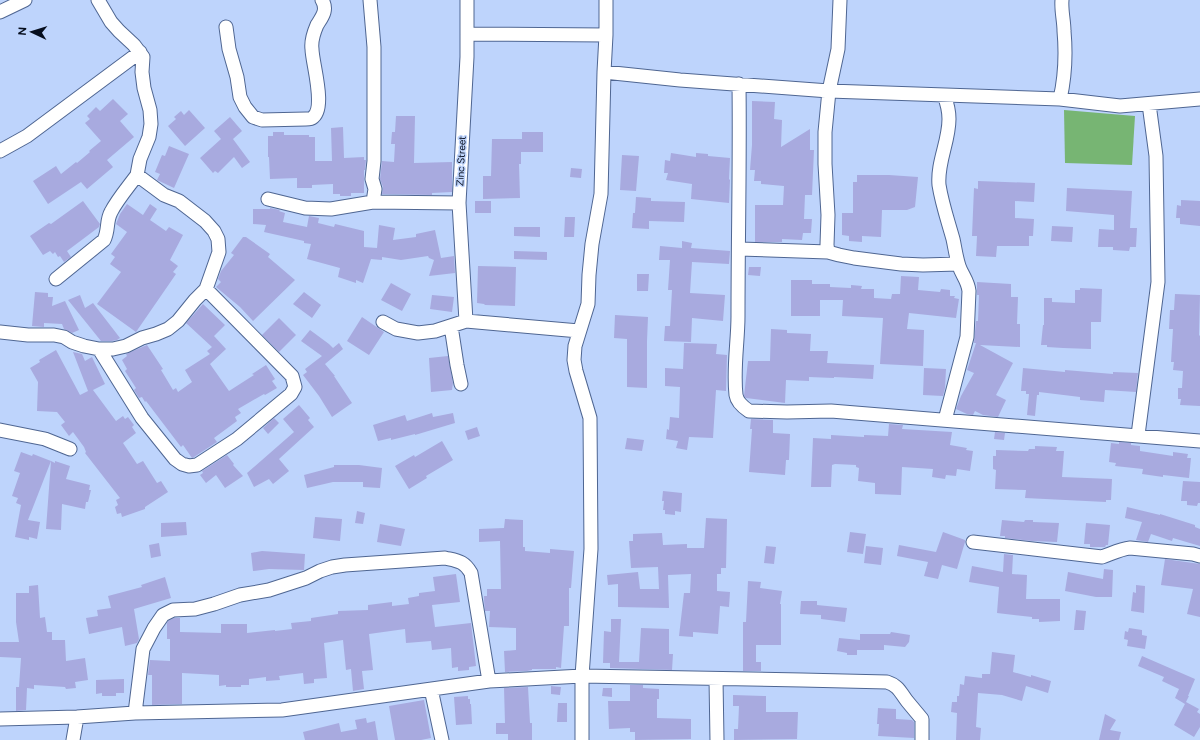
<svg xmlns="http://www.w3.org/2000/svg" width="1200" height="740" font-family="Figtree,sans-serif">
  <rect width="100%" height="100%" fill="#bed4fc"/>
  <!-- green -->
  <path fill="#77b573" d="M1064,110L1135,116L1132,165L1065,163Z"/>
  <!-- building -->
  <path fill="#a8aadf" d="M113,99L128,114L120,121L134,137L107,160L113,167L87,189L81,182L48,204L33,181L56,166L61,174L76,162L77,163L90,152L89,151L101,141L85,123L90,119L87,116L96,107L100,111Z
    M752,101L775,102L774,119L782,120L781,147L810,129V150H814L812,195H805L804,219H812L811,233H803L802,240L782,239V242H755V205H783L784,186L761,184V181H754L755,170H750L752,145Z
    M189,110L205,128L185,146L168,126L176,119L174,117L181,111L184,115Z
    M396,116H415L414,163L452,162V192L432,193V195L382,194L383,187L380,179L382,161L394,162L395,144H391L392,132H395Z
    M230,117L242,131L233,139L250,162L242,168L234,157L218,173L215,171L213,173L200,158L221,139L214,131Z
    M343,127L344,158L364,157V160H366L365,170H364V193H351V196H340V194H333V184L312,185V188H297V178L270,179L269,157H268V136H273V132H284V135H309V137H315V161H332L331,128Z
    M522,132H543V152H521V164H519L520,198L483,199V176H491L492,139H522Z
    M169,146L189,154L174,188L157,180L160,174L155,172L162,155L165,156Z
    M671,153L696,157V153L708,154V156L730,158L729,179L730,180L729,203L691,199L692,184L666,180L668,173H664L665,160L670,161Z
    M622,155L639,156L636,191L620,190Z
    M571,168L582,169L581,178L570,177Z
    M857,175H889L918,177L915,207L907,210H882L881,237L862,236V242L849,241V236L842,235V213H853V182H857Z
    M978,181L1035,183L1034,202L1015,201V218L1034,219L1033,236H1029V246H997L996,257L976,256L977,236H972L974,188L978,189Z
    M1067,188L1132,191L1130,228H1137L1136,247H1130L1129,251L1113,250V247H1098L1099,229L1114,230V215L1066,211Z
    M636,197L651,198V201L685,202L684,222L649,221V229L632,228L633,213H635Z
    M1181,200L1200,201V226L1180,224V218H1176L1177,205L1181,206Z
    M83,201L100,224L99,227L67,251L71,257L64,262L60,256L58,257L55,252L53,254L50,251L43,255L30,236L49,223L51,224Z
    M475,201H491V213H475Z
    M127,204L143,215L150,204L157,209L150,220L166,231L169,227L183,235L170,260L178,266L173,272L176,274L136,332L97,304L121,272L110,264L115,257L111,254L127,232L116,224L120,214Z
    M270,208L280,210L279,211L285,213L283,222L307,227L309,216L319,218L318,223L334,227L335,224L364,231V247L377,248L379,225L395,228L393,240L416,237V234L435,230L441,258L454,256L455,273L429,276L434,260L429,258L428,256L401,260L382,257V260L371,259L363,283L356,280V283L338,277L340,268L307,259L311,244L304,243V241L264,232L266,225L253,224V209H270Z
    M565,217H575L574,237H564Z
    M1052,226L1073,227L1072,242L1051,241Z
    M514,227H540V237L514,236Z
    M243,237H246L270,254L268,257L295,280L253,321L240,307L216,287L221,282L218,279L221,271L234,255L231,253Z
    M682,241L692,243L691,248L730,251L729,264L692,262L690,293L725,295L723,321L692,318L691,342L664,341L665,326H670L672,290H668L670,260H659L660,246L682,248Z
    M514,251L547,252V260L514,259Z
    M478,266L516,267L515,306L485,305L484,304L477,303Z
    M749,267H761L760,276L748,275Z
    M637,274H649L648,291H637Z
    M901,276L919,277L918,290L940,292L941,289L950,290V296H955L954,298L959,299L956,318L909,313L907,329L924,330L923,366L880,364L883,318L842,316L843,300H820V316H791V280H812V284H830V287L851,288V285L862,286L861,289H874V298L891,299L892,294H900Z
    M977,282L1011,284V297H1018L1017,324H1020V347L980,345L1013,363L996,395L1006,400L998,417L983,415L975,411L973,415L967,414L956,409L961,396L974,373L967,370L976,343H974L976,321H978L979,295H977Z
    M391,283L411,294L402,311L381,300Z
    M1080,288L1102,289L1101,322H1091V349L1063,348L1047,347V345H1041L1043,325H1044V298H1052V302L1075,303V290H1080Z
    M35,292L48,293V297H53L52,306L65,301L79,330L72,333L64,329L62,324L44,323V327L32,326Z
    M304,292L321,305L312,318L293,304Z
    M1175,294L1200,295L1199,335L1200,336V406L1180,405L1181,399H1178V388H1182L1183,371L1173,370L1174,362H1171L1173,329H1169L1170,310H1174Z
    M80,295L85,308L93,303L120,338L117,340L112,341H101L68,300Z
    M432,295L454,297L452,312L430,309Z
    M203,304L225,325L214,336L226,349L210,364L229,391L254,375L252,374L266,365L275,379L272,381L277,388L265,395L264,394L238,409L241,413L235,417L237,421L214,438L217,442L194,457L192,458L183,445L181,447L146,401L145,402L142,397L139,398L134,390L136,388L125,371L127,369L122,360L127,356L126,354L147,345L163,369L161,370L173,390L176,388L178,392L192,382L185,370L210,354L207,351L212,347L186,323Z
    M615,315L648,317L647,341V388L627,387V339L614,338Z
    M362,317L384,332L369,355L347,341Z
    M279,318L296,335L279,352L262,335Z
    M771,329L787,330V333L811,334L810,351H828L827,363L874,365L873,379L834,377V378L809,377V381L786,380L785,403L746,398L744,396L748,361H770Z
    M310,330L329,344L333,348L339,343L343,349L325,364L335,376H334L352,403L332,417L319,396L303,375L307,372L305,369L322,356L301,341Z
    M684,343L717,344L716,354L727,355L726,391L716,390L713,438L689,437L687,450L676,448L678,441L666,439L667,429L669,430L670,417L679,418L680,387L665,386V368L683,369Z
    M56,350L80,395L88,391L73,352L82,354L85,361L92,357L105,384L93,390L116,421L123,416L125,419L128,417L134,425L132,427L136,433L123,443L137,464L143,461L157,483L161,481L168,492L145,507V509L122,517L121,513L117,514L115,507L118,505L116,500L120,498L85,453L86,452L84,447L73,432L69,436L61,425L65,422L57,412L37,411L38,382L30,368L40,362L39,360Z
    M448,356L453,383L452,390L431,392L429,358Z
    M924,368L946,369L945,388L943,396L923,395Z
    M1023,368L1065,372V370L1113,374V372L1138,373L1136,392L1105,390L1104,402L1080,400V397L1039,392V395H1037L1035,416L1027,415L1029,394H1026V391H1021Z
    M299,405L310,418L308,420L314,427L279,459L289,471L273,484L269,479L254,487L247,473L294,432L283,419Z
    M432,413L433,417L453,413L455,423L415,435V434L391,440V438L378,441L373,425L405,415L407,421Z
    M274,418L279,423L268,434L263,428Z
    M751,419L773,420V433L790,434L789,460H786L785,475L749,472L752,429H750Z
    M889,424L903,425L902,429L952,432L950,445L967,448L966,450L973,451L970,471L957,469L956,476L946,475L945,479L932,477L933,469L902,467L901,495L875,494V483L858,481L859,468L856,467V465L835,464L832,465L831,487H811L813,438L831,439V435L864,437V435L888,436Z
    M477,427L480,436L468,440L465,431Z
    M995,432L1005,433L1004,440L994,439Z
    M627,438L644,440L642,451L625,449Z
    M442,441L453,460L426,476L427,478L409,489L395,466L414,455L415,457Z
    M1119,442L1131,443V445L1140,446V451L1173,456V452L1188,454L1187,458H1191L1189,478L1163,475V477L1142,474L1143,469L1115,466L1116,463L1109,462L1111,443L1119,444Z
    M1035,446L1057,447L1056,451H1064L1062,477L1112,479L1111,500H1106V502L1025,498L1026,490L995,489L996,470L993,469V456H996V450L1028,451L1029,449H1035Z
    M21,452L32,456L33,454L51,461L28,520L40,522L37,539L29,537V540L15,537L21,505L16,503L18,498L12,496L20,473L14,471Z
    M227,455L234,464L233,465L243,476L225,488L216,475L206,483L200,475L203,473L202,471Z
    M51,461L55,463V461L70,466L66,479L90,485L89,490H91L88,502H86L85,509L62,504L61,530L46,529Z
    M334,465H359L382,468L380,488L363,487V482H333L307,488L304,475L334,467Z
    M1183,481L1200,482V503H1198L1197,506L1187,505V501H1181Z
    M663,491L682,493L681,512L675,511V515L665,514V510H663L664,501H662Z
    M1127,507L1160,515V514L1195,525V527L1200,529V546L1173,538L1172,541L1151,534L1148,542L1136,540L1142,522L1125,518Z
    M357,511L365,513L363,524L355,523Z
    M315,517L342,519L340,541L313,538Z
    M706,518L727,519L726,568H721V574H717V591L730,592L729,607L720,606L718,634L693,632V637L679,636L684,593H690L691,574L668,575L669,608L618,607V584L608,585L607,575L638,572L640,589H659L658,567L631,568L629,541H633V534L662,533L663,545L687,544V548H704Z
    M505,519L523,520V547H525V551L550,553V549L574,551L571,588H569V626H564L561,668L556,667V669H532V670L527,671L505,672L504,651L516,650V628L489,627L490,611H485L484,600V596H487V589H501L500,541L479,542V529L504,528Z
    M1002,520L1024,522L1025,520H1033V522L1059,523L1057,542L1032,541L1005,538V536H1000Z
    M186,522L187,535L161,537V523Z
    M1086,523L1110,525L1108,545H1106L1105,547H1090V544H1084Z
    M380,524L405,529L401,546L377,542Z
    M850,532L866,534L863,554L847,552Z
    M943,532L965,540V542L957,569L942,565L938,579L924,576L928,562L897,556L899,545L936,552Z
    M159,543L161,556L151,558L149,545Z
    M766,546L776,547L774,564L764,563Z
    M866,546L883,548L881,565L864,563Z
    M262,551L305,554L304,570L269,569L253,571L251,553Z
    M1004,554L1013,555L1012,574L1027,575L1026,599H1060V621L1039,622V619H1032V617L997,613L999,587L969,582L972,566L1003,572Z
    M1165,559L1200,564V617L1187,614L1193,589L1161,585Z
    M1104,569L1113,570L1112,597H1096L1065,591L1068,572L1103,579Z
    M456,574L460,602L432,605L435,627L471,623L476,666L469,667V670L458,671V667L452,668L451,648L432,650L431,641L406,643L405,629L369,634L373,670L362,671L364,689L353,691L351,669L346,670L343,640L324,643L327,678L314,679V683L304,684L303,673L279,676L280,680L266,681V677L249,679V685H241V687H226V685L219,686V675L182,673V704L152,705V675H148L150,660L170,661V639H167V623L168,621L174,618H180V632L221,633V624H247V633L275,630V631L292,629L291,623L311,621V618L338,614V611L368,610V605L392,602V606L409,604L408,598L419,596V593L435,591L433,577Z
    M165,577L171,598L134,609L139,639L137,643L125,646L122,627L89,634L86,618L98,616L97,610L111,608L108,596L142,587L141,585Z
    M748,581L761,582L760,588L782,591L780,604H781V645H756V662H761V671H743V622H746Z
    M38,585L40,618L45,617L47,632H52V640H65L66,661L85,658L88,680L75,682L76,688L66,689L65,687L34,685V689L27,688L26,710L16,711V687H19L21,658L0,657V642H19L16,622V593H29V586Z
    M1136,585L1145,586L1144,613L1131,611L1133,592L1136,593Z
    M801,601H817V605L847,608L845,622L821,619V615L800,614Z
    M1076,610L1086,611L1084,630H1074Z
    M611,619H621L619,662H639L641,628L669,629V654H673L672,670L610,668V663H603L604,631L611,632Z
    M1129,628L1142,630V635L1147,636L1145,649L1127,646L1128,640L1124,639L1125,631L1128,632Z
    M891,632L910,635L909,642L905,647L884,645V650H857V655H847V653L837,651L839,638L860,640V634H890Z
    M992,652L1015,655L1013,672L1031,677V675L1051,681L1048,693L1026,686L1022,701L1002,695L978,693L976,727L981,728L980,740H956L957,713L951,712L952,702H957V696H959L960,684L964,685L965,676L982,678V674H990Z
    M1142,656L1195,679L1188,696H1189L1185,704L1175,698L1179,689L1162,681L1164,677L1138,666Z
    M124,679V693H116V696H102V693L96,694V680Z
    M630,685H643V688L659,689V699H657V718L691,719V739L635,740V732H630V728L609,729L608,701H630Z
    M551,686L561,687L560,695L551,694Z
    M528,687L530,723H532V740H508V734H496V723H505L504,688Z
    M603,688H612V697L602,696Z
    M733,695L766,696V712H798L797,739L734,740V729H738L739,706H733Z
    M468,696V699H470V704H471L472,724L456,725L454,697Z
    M424,700L431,738L421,740H395L389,706Z
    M1186,702L1199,709L1197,712L1200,714V727L1194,737L1174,725Z
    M558,703H567V722H557Z
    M878,708L896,709V719L912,720L914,722V738L878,736L879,724H877Z
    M1105,714L1116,720L1110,730L1121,732L1119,740H1099Z
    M366,718L367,723L375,721L378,740H305L303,732L339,723L341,732L357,729L355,720Z"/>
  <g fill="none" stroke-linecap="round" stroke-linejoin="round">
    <defs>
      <path id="minor" d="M370,0L374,47V161L372,179L375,189L373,202L459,203
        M0,12L25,0
        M226,27L229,49L237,77L240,97L245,107L253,117L262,120L306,119C308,119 311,119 312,118C327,109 312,63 312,49C311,42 314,32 317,25C322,17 328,10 322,0
        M467,34L606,35
        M604,72L680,80L829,91L1060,99L1120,106L1200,99
        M739,84C740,161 738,238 738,316C738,342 733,368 736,395C737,402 743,407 749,411L787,412L831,411L1200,441
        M944,95C947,103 949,111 949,119C949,142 937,162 939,185C942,204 948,221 953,239C955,248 956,257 959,266C962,275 968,281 969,291L967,337L945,420
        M1060,99C1065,77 1066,53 1064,31C1064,21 1061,10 1062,0
        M0,151L27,136L140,52
        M268,199L305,208L331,209L373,202
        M739,249L828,252L839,255L854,258L901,264L923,265L958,264
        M828,252L827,245L828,215L825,164V132L829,91L838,49L840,0
        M56,279L104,240C109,230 106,221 111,212C117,200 129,186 137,175
        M466,321L459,203L467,57V0
        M383,322L396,329L418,333L435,331L466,321L579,331
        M451,326L457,365L461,384
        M0,332L28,335H54L64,337L72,342L84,346L99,349H113L126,346L142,338L156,334L168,329L178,321L195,300L206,289L219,252L218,239L214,231L205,221L179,201L164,195L137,175L140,159L149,137L151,124L150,110L144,88L142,72L143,57L134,45L119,31L111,22L98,0
        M99,349L142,418L175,459L182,464L189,466L197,465L237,439L291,394L295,387L292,376L206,289
        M0,430L45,439L70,449
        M1138,435L1158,282L1156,156L1149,104
        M973,542L1102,557C1111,554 1120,549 1130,548L1193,554L1200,556
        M716,679L717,740
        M431,689L442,740
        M135,713L143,649L154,628L163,615L173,610L195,609L214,604L240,595L269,590L306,578L320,571L332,567L345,565L445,558C458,561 464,561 471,573L489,681
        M0,719L77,717L135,713L282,710L489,681L582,676L802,680L887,682C899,686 900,692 907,701C912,707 917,713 922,719V740
        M73,740L77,717
        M582,740V676L591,549L590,418L576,371L574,360L575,346L588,304L589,275L592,244L601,194L604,72L606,35V0"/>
    </defs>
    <!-- minor casing -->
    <use href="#minor" stroke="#4f6692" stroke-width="15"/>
    <!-- minor -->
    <use href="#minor" stroke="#fff" stroke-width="13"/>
  </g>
  <g text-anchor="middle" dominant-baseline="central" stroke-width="3" stroke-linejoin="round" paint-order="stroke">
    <!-- street labels -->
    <g font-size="10" fill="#060e1e" stroke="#bed4fc">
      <text transform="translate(461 161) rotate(-87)">Zinc Street</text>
    </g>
  </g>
  <!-- north arrow -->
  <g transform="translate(32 32) rotate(274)" stroke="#bed4fc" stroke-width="3" paint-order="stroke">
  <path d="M0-3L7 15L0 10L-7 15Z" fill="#060e1e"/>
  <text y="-6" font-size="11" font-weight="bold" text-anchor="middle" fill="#060e1e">N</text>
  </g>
</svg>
